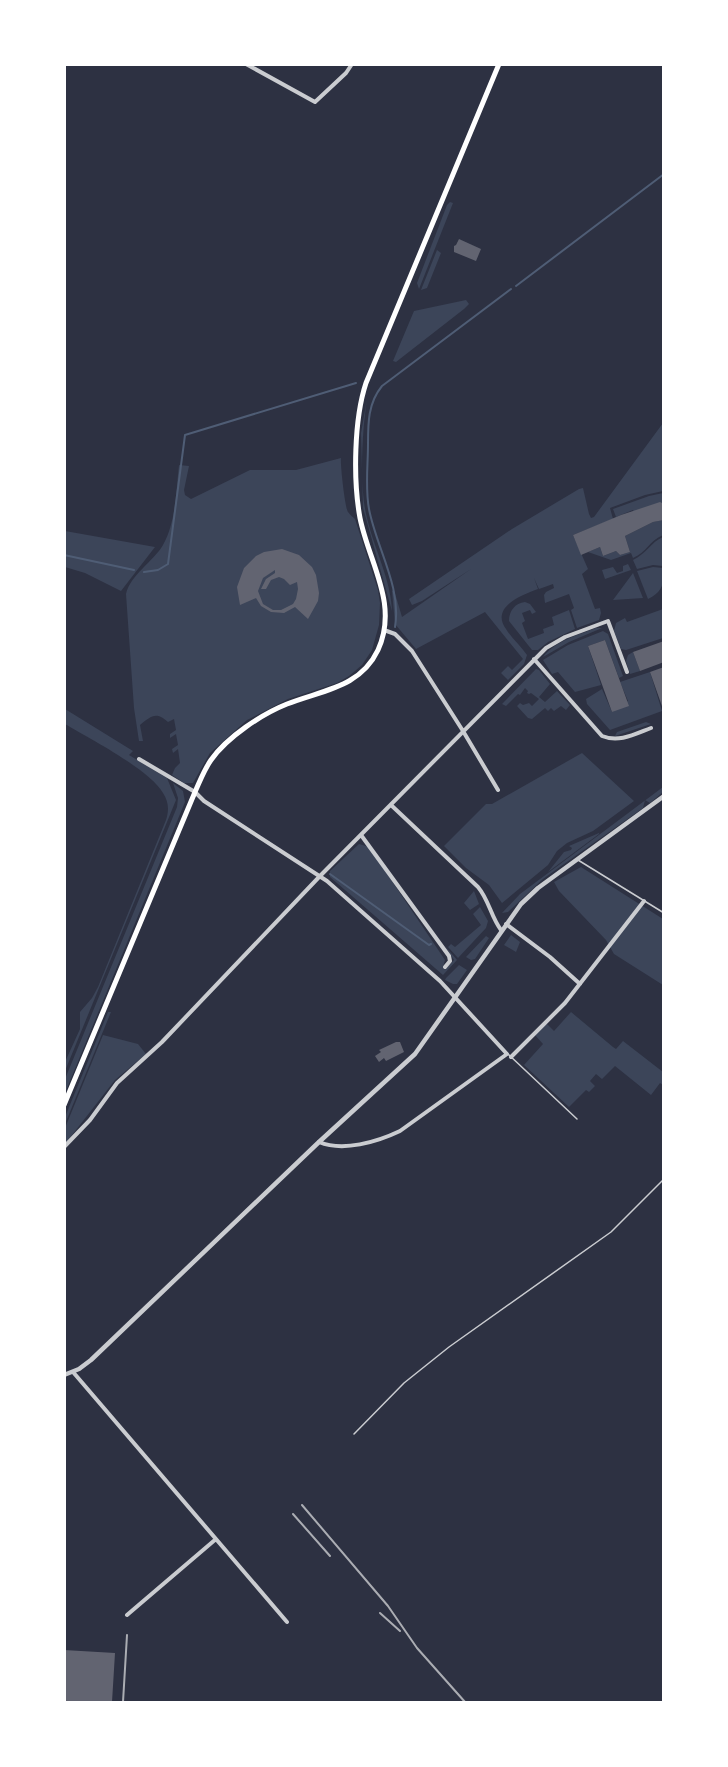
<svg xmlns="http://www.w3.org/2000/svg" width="728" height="1767" font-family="Lora,serif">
  <rect width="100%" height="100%" fill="#2d3142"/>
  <!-- green -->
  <path fill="#3c4559" d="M450,202L453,203L419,289L417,283L447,205Z
    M437,250L441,253L427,288L421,290Z
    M466,300L469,304L464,309L396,362L393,361L414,311Z
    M367,399C362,431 359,487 367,518C374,549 391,579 392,611L363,508L361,433Z
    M663,423V491L645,495L610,508L613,519L573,535L588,569L582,574L595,609L600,608L601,613L599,620L577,628L571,610L574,608L569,594L545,603L544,595L546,592L554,588L553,584L539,589L534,578L538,589C522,595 490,607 506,629C512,639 521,646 527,655L524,664L508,680L501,673L508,666L512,670L523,659L485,612L416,649L395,624L392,591L394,590L402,617L471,569L422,601L412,605L409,599L512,529L579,489L583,488L589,514L591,518L594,517Z
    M341,458C340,463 345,508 348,512C350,515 353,517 355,519L378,590L380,603L379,625L372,650L362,665L349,676L337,683L288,699L247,720L210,753L193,783H184L172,775L175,768L180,763L178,749L173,753L172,749L178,745L176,734L170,738V734L176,730L174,719L168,722C156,711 151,716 140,725L143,741H139L134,708L126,594C131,574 153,562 163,545C176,522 176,491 179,465L189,466L184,490L185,495L191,499L250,470H296Z
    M663,493V504L634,512L633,510L616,517L613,509L649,496Z
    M663,520V535C649,541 647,552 633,558L631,553L611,560L588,552L600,547L603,556L616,551L620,555L630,552L625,536L653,522Z
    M65,531L155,547L121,591L85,573L65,567Z
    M663,537V566L653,565L637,569L633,560C646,554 651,542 663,537Z
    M628,564L631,570L605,579L602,570L613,567L617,573L623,571V566Z
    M653,567L663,568C664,584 663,592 648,599L637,571Z
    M633,573L643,598L613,600Z
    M525,602L530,604L536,612L532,614L530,610L522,613L525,621L522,623L528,639L544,633L543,629L554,625L552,617L569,610L575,629L548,642L538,650H532L509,621C509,611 515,603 525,602Z
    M663,609V638L626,650L621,649L614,631L616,623L625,618L627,622Z
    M596,628H602L569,642L543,657C555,641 578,635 596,628Z
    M603,631L608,634L623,676L619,678L605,640L588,646L601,685L575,692L558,672L552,674L543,660L568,645Z
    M633,652L640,671L630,674L626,661L628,655Z
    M536,669L539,670L550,684L539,697L545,702L557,691L570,705L566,710L561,706L554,711L551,708L548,711L545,708L532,719L528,718L517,706L520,703L523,705L529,703L532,706L539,699L531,693L529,694L527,693L528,691L525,688L520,695L518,694L506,706L502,704Z
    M650,672L662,711L610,730L587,704L586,699L602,689L612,712L628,701L620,682Z
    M65,709L133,751L129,755L167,778L176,800L65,1071V1062L80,1029V1012L92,998L98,987L166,820C169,811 169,802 163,793C149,769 90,739 65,724Z
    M646,722L651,724L615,736L617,732Z
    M582,753L634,801L593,831L567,843L557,851L548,865L502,903L489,885L466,868L444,846L486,804H492Z
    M173,783L183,791L185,802L65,1093V1079L177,807L178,798Z
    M663,787V792L650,803L645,800L643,808L543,879L508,912L502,913L520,894Z
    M599,833V834L548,872L564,852L571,850L572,848L569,846Z
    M359,844L369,847L445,960L443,967L445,969L454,960L445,946L457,960L443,975L330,877V871Z
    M581,867L663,919V985L614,954L606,940L559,891L554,882Z
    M474,891L479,904L470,910L464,903Z
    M480,907L488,921L486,928L458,958L448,947L451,944L455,947L481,925L473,914Z
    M511,935L520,942L516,952L504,945Z
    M486,936L489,938L475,959L471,960L466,957Z
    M459,965L467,970L457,984H453L445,980L446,978Z
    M108,1012H111L65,1124V1117Z
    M571,1012L613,1047L616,1049L623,1041L663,1072V1085L660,1083L651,1095L615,1066L602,1079L596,1074L590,1081L595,1086L589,1092L586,1090L569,1107L524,1065L543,1044L535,1035L546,1023L554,1031Z
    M103,1035L138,1044L146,1054L115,1080L65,1144V1128Z"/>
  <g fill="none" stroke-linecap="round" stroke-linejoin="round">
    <!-- stream -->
    <path stroke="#4f5d75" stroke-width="2" d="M516,286L664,174
      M64,555L134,570
      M144,572L158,570L168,564L185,435L356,383
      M395,627C402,587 376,547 369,509C365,488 368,465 368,444C368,423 368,403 382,386L511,289
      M330,874L429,945L431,944"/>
  </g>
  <!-- building -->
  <path fill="#626471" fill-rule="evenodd" d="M459,239L481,249L476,261L454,252V246L456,245Z
    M660,502L664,504V520L653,522L625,536L630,552L620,555L616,551L603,556L600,547L581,555L573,535L621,515Z
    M282,549L299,555L312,567L316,575L319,593L318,601L308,619L295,607L284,613L271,612L261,606L256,598L240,605L237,587L244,568L256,556L264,552ZM275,570V573L266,579L261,589H266L271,580L279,577L284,579L290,585L297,582L298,589L296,599L293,604L281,610H273L263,604L258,591L263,578Z
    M605,640L629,706L612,712L588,646Z
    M664,641V662L640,671L633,652Z
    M664,667V709H663L650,672Z
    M396,1042H400L404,1052L386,1061L384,1058L379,1062L375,1056L381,1052L379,1050Z
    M64,1650L115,1653L112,1702H64Z"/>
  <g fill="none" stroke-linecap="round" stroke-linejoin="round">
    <!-- service -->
    <path stroke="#caccd0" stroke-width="1.5" d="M578,860L664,913
      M508,1054L577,1119
      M354,1434L404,1383L449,1347L611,1232L664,1179"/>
    <!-- minor -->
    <path stroke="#caccd0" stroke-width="4" d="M246,64L315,102L346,73L352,64
      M384,630L395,634L412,651L463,731L498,790
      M534,659L602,736C619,743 635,734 651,728
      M139,759L195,792L204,801L327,881L440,981L507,1054L400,1131C377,1142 343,1152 319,1142
      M391,805L478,887C489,900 491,917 501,930
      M361,835L449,956L450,961L445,967
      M506,924L550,957L580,984
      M511,1057L565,1003L644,901
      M64,1147L90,1120L117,1083L162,1042L320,876L546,648L565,637L608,621L627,672
      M73,1372L287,1622
      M127,1615L216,1539"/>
    <!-- tertiary -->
    <path stroke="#caccd0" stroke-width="4.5" d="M64,1375L79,1369L91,1360L319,1142L415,1054L521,904L538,888L664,796"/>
    <!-- primary -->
    <path stroke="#fff" stroke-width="5" d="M64,1105L195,792C200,781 204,770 211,760C227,737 262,714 287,704C322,690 360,688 378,650C399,604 369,563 360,518C353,480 354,419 366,383L499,64"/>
    <!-- rail -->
    <path stroke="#abadb3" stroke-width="2" d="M302,1505L388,1606L417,1648L465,1702
      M293,1514L330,1556
      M380,1613L400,1631
      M123,1702L127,1635"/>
  </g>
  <!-- border -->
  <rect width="728" height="1767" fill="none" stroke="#ffffff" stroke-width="132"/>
</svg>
